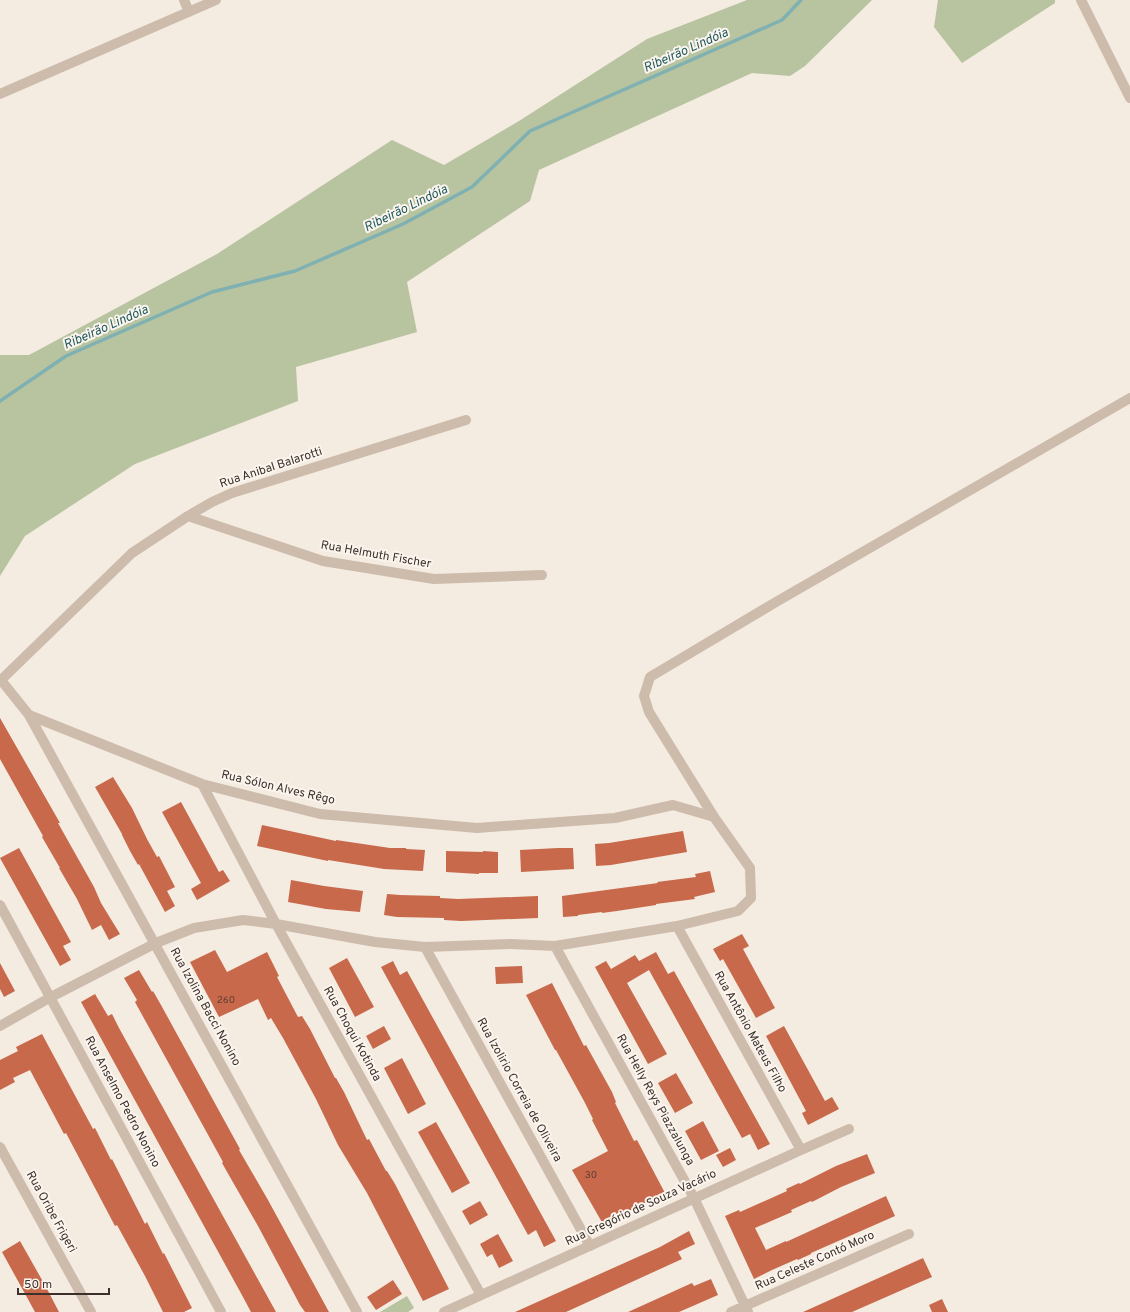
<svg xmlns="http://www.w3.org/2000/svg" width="1130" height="1312" font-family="Overpass,sans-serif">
  <rect width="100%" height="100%" fill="#f4ebe1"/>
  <!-- green -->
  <path fill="#b8c4a0" d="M747,0H872L805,66L790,76L752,73L539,170L530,201L407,282L417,332L296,367L298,401L135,464L25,536L0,576V355H29L217,254L392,140L444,165L519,121L647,39Z
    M938,0H1055V3L962,63L934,27Z
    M407,1296L414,1308L408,1312H380Z"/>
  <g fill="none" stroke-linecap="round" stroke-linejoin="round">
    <!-- stream -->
    <path stroke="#7fb0b2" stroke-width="3.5" d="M0,401L66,356L212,292L295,271L403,224L472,187L530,131L782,20L801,0"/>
  </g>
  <!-- building -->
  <path fill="#c8694b" d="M0,718L60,823H58L94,887L101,903L120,934L109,940L101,925L92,930L77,899L59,868H60L42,837L43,836L0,759Z
    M113,777L132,808L147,839L157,857L159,856L175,887L167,891L175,906L165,912L139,864L138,865L130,851L122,835V834L95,787Z
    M181,802L219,872L223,870L230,881L197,900L191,889L201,883L162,812Z
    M262,825L336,841V840L390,848H406V849L425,850L423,871L384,869L328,860V861L257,846Z
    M683,831L687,852L611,865L596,866L595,844L609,843Z
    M19,848L71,942L63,946L71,960L60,966L0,858Z
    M558,848H573L574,869L521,872L520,850Z
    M446,851L483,852V851L498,852V873H479V874L446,872Z
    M710,871L715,892L694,897L695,899L656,904V905L617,911L602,913V912L578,915V916L563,917L562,896L658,883L657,882L696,877L695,874Z
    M291,880L324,886L363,891L360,912L326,909L288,902Z
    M387,894L400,895L440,896V898L458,899L538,896V918L461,921L444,920V918L397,917L384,915Z
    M742,934L749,946L743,949L775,1008L756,1018L723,959L720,961L713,949Z
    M215,950L227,972L267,952L279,976L277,977L298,1017L302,1016L310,1029L335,1078H336L344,1092L367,1140L369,1139L386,1171H387L395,1184L449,1289L423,1301L367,1193L338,1145L316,1099L283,1038L271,1018L268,1020L258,999L219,1017L190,962Z
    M656,952L668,974L674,971L770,1144L758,1150L750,1134L742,1138L649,970L627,983L667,1054L648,1064L595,967L606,961L611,969L635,955L639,961Z
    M347,958L374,1007L355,1017L329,968Z
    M393,961L400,975L407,971L556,1241L544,1247L536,1230L528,1235L381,967Z
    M0,963L15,991L4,997L0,989Z
    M522,966L523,983L496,984L495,967Z
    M139,970L152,992L153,991L161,1005L240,1149L239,1150L268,1200L329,1312H305L300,1305L258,1226L222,1163L223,1162L135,1002L137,1000L124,978Z
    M552,983L584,1046L586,1045L612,1092L616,1102L615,1103L634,1141L637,1140L665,1193L603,1224L572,1170L608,1151L592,1120L593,1119L584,1101L556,1050H555L526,995Z
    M95,994L108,1016L112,1014L119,1028L276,1312H251L243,1297L81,1002Z
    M384,1026L391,1039L373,1049L366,1036Z
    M784,1026L825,1101L832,1097L839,1109L808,1125L802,1113L806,1111L766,1036Z
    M42,1034L93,1129L95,1128L111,1160L112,1159L145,1224L147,1222L163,1254L164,1253L192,1308L184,1312H163L145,1276L117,1225L115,1226L66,1133L64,1134L30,1070L13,1078L15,1082L0,1090V1060L18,1051L16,1047Z
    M402,1058L426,1104L408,1114L384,1068Z
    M676,1073L693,1103L675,1113L658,1083Z
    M703,1121L719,1151L701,1160L685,1131Z
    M436,1122L470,1183L452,1193L418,1132Z
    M730,1148L736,1160L723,1167L716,1155Z
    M867,1154L875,1173L841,1187L812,1202L811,1201L791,1210L792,1212L755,1228L766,1250L786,1241V1242L886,1196L895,1216L811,1253V1254L798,1260L797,1259L772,1270L754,1279L725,1216L739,1210L740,1212L787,1191L786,1189L799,1183L800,1184L836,1166Z
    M480,1201L488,1215L470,1225L462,1211Z
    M689,1231L695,1244L678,1252L682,1259L566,1312H515L660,1247Z
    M498,1234L513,1261L499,1268L492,1254L487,1257L480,1244Z
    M20,1241L46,1287L59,1312H35L29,1301L2,1252Z
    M923,1258L932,1277L918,1283L852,1312H803Z
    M711,1279L718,1295L679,1312H628L692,1283L694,1286Z
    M393,1280L402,1294L376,1310L367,1297Z
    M942,1299L948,1312H932L929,1305Z"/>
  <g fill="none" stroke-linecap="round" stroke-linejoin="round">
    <!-- minor -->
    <path stroke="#cdbbac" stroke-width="10" d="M184,0L189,12
      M1081,0L1130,98
      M0,94L216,0
      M188,516L323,561L434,579L542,575
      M1,680L29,715L202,784L320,814L477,828L615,818L673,805L714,817
      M0,681L132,553L188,516L212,502L232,493L466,420
      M29,715L357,1312
      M202,784L276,924L481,1295
      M0,905L221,1312
      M677,926L801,1150
      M555,946L694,1198L748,1312
      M425,947L590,1246
      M0,1026L51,997L156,943L194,928L243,920L276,924L375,942L425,947L511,944L555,946L677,926L738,911L751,898L750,868L714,817L649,712L644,696L650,677L776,602L1130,398
      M0,1147L91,1312
      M444,1312L801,1150L849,1129
      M731,1312L909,1234"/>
  </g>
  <g text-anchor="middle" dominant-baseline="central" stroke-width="4" stroke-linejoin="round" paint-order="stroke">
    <!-- number labels -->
    <g font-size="10" fill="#5e3e33">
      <text x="226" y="1000">260</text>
      <text x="591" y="1175">30</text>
    </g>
    <!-- street labels -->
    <g font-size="12" fill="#3b302b" stroke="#fbf5ee">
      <text transform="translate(271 468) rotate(-18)">Rua Anibal Balarotti</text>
      <text transform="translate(376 555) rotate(10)">Rua Helmuth Fischer</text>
      <text transform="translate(278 788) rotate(13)">Rua Sólon Alves Rêgo</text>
      <text transform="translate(205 1007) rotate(61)">Rua Izolina Bacci Nonino</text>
      <text transform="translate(750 1032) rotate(61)">Rua Antônio Mateus Filho</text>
      <text transform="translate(352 1034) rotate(61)">Rua Choqui Kotinda</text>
      <text transform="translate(519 1090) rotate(61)">Rua Izolirio Correia de Oliveira</text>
      <text transform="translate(655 1100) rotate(61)">Rua Helly Reys Piazzalunga</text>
      <text transform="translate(122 1102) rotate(62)">Rua Anselmo Pedro Nonino</text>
      <text transform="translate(641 1208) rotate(-25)">Rua Gregório de Souza Vacário</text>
      <text transform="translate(51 1212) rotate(61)">Rua Oribe Frigeri</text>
      <text transform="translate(815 1261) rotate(-24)">Rua Celeste Contó Moro</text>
    </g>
    <!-- water labels -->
    <g font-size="13" font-style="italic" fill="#1f5a5e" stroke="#fbf5ee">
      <text transform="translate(686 51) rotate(-24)">Ribeirão Lindóia</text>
      <text transform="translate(406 209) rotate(-26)">Ribeirão Lindóia</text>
      <text transform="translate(106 328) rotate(-24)">Ribeirão Lindóia</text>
    </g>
  </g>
  <!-- scale -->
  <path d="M18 1288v6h91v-6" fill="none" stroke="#3b302b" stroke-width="2"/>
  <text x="24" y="1288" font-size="12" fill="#3b302b" stroke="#fbf5ee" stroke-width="3" paint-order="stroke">50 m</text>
</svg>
